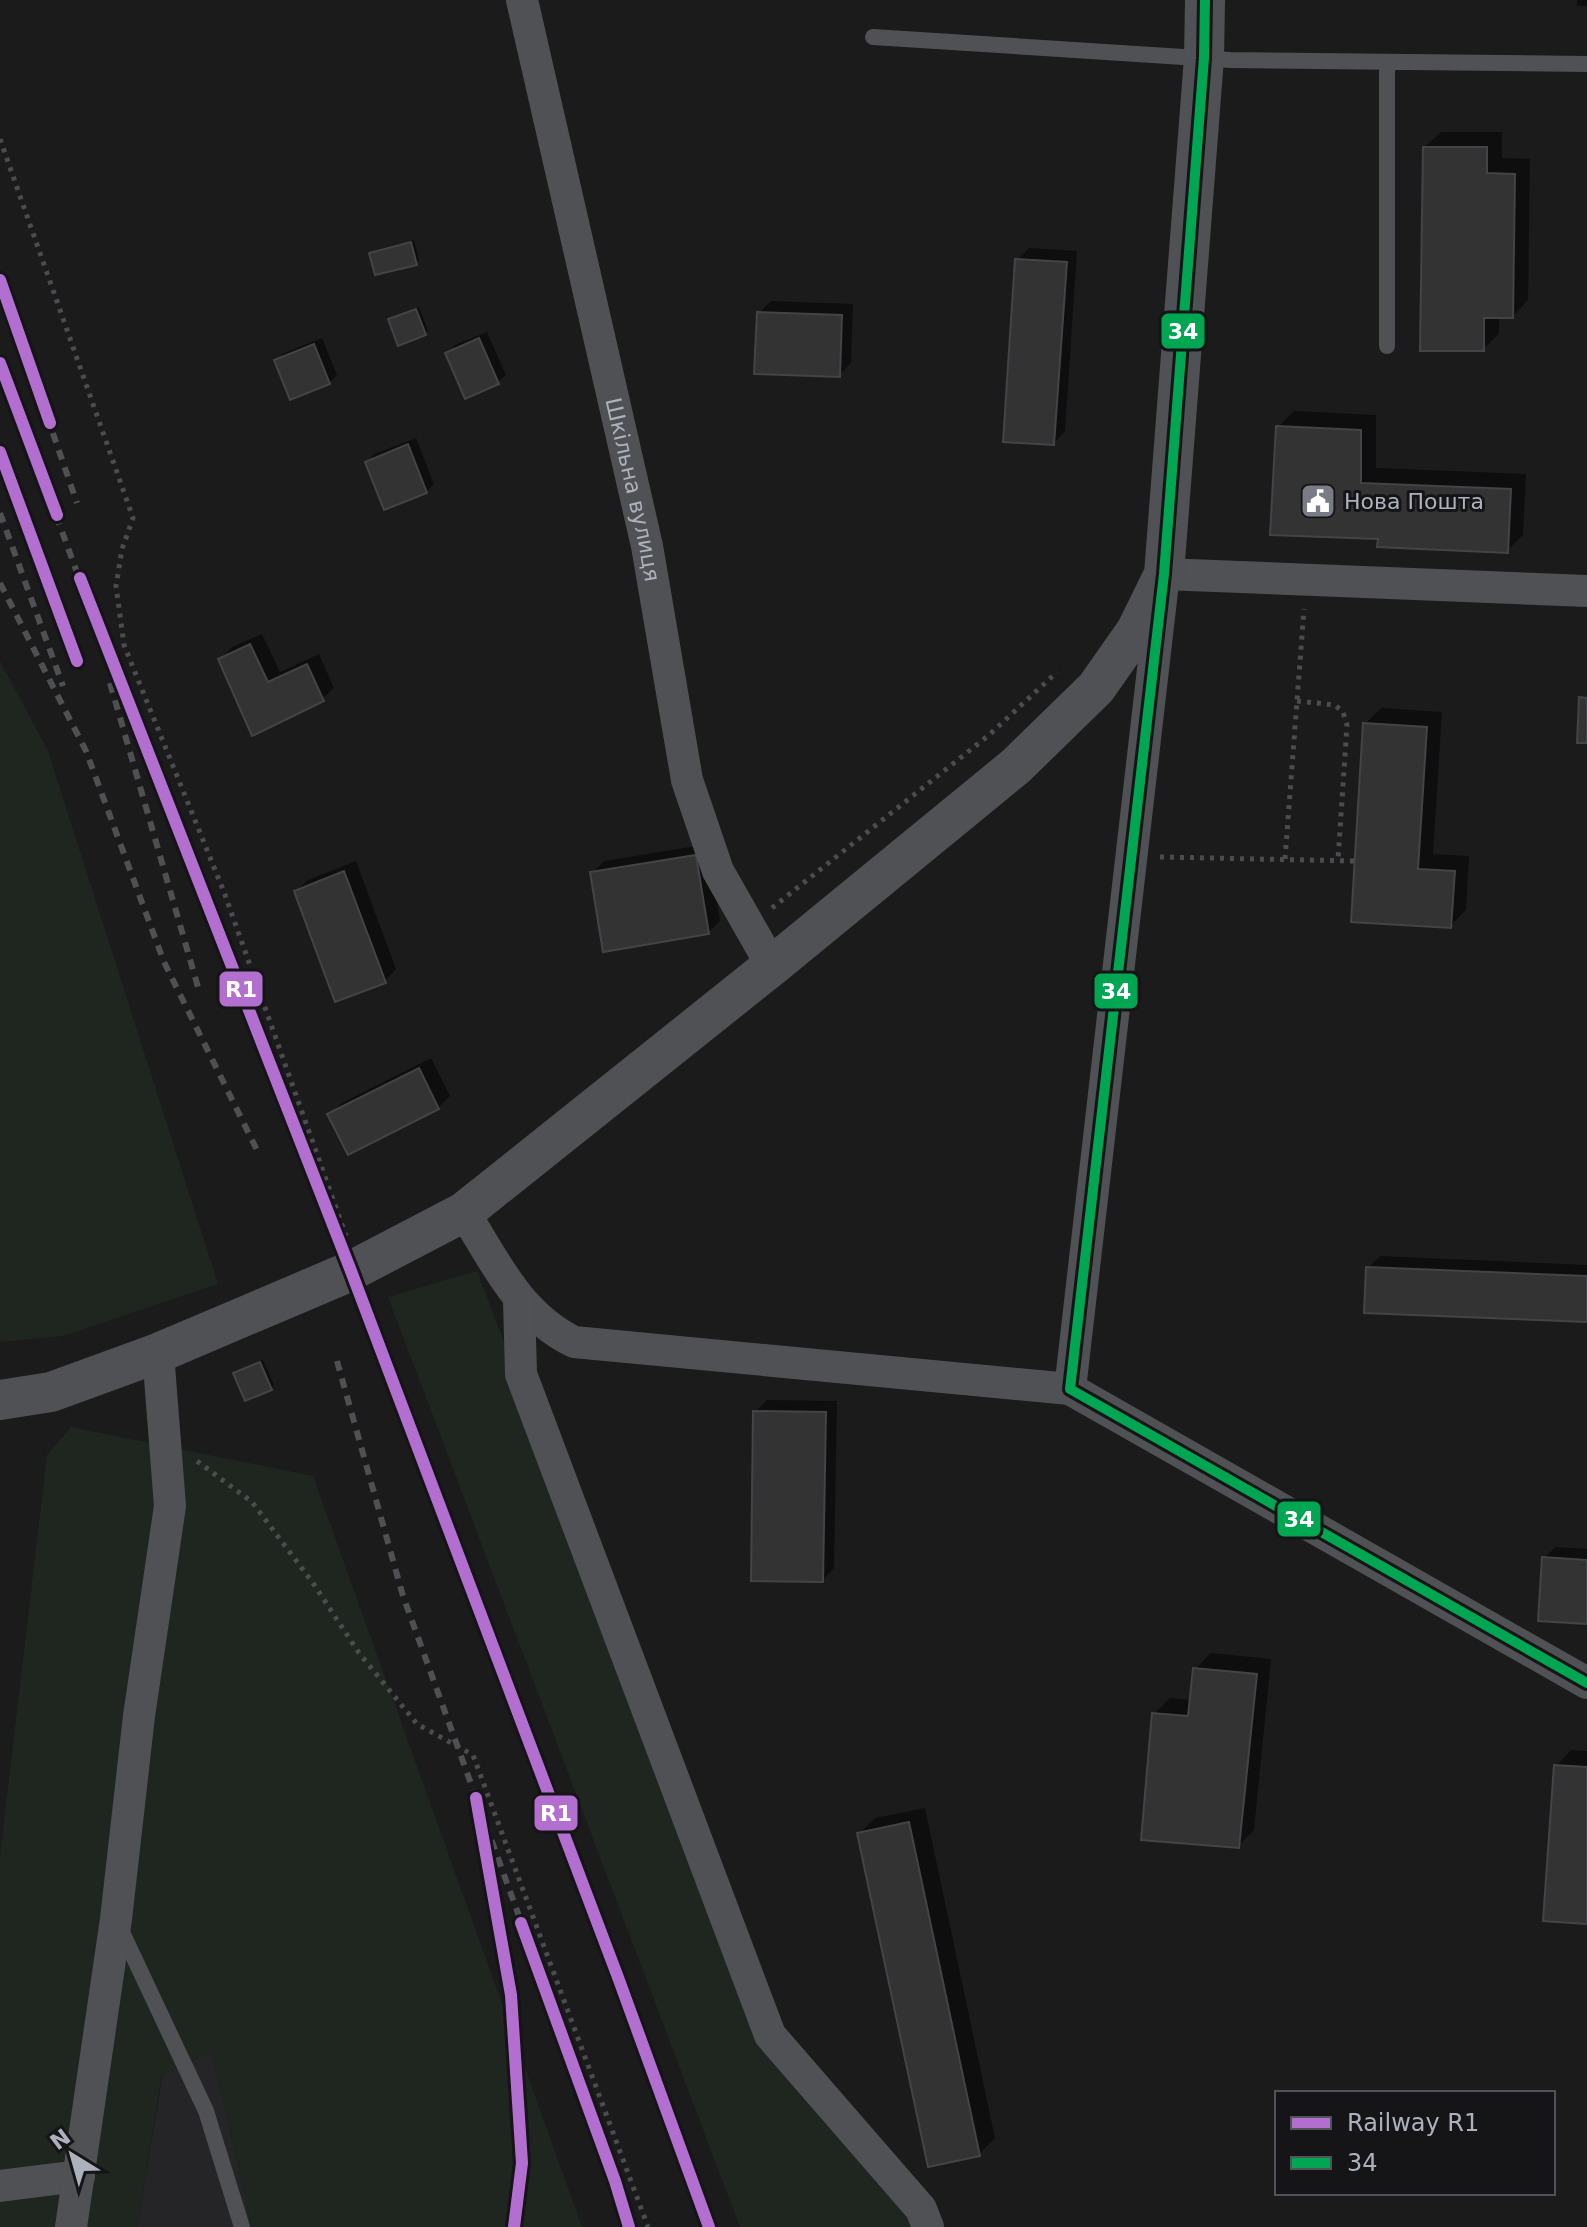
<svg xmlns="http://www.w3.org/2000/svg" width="1587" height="2227" font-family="'DejaVu Sans',sans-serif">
  <rect width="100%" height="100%" fill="#1b1b1b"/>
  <!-- built -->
  <path fill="#252527" d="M212,2052L252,2227H137L163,2074Z"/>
  <!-- green -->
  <path fill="#1e261f" d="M0,661L48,751L218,1284L63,1336L0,1342Z
    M477,1271L770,2035L928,2227H740L388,1297Z
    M71,1427L313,1476L582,2227H252L212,2052L162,2075L137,2227H0V1856L47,1455Z"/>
  <!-- shadow -->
  <path fill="#0007" d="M1577,0H1587V6H1577Z
    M1441,132H1502V158L1530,159L1528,300L1513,316H1499V334L1483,349L1425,147Z
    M414,240L419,260L416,263L372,253L375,250Z
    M1029,248L1077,251L1065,431L1054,443L1017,260Z
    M771,301L853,304L851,363L839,375L759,313Z
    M419,307L428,330L424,334L390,320L393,317Z
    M487,332L506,375L498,382L447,353L455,345Z
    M322,338L337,375L329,383L276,360L284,353Z
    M1294,411L1376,415V468L1526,474L1523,535L1507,551L1380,537L1278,427Z
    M416,438L434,484L426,492L367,462L374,454Z
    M262,634L280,672L319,654L334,688L322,699L253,734L221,659L232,647Z
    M1381,708L1442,712L1433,854L1469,856L1466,910L1450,926L1353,920L1365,724Z
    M708,844L720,921L708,933L592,873L604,861Z
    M356,861L396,969L385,981L296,891L308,880Z
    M431,1058L450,1096L438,1108L330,1114L342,1103Z
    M1380,1256L1587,1265V1320L1368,1268Z
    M263,1360L274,1385L271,1388L239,1371Z
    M767,1400L837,1401L834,1568L823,1580L755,1412Z
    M1556,1547L1587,1549V1622L1544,1558Z
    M1211,1653L1271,1659L1254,1830L1238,1846L1154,1714L1170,1698L1192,1700L1195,1669Z
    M1571,1750L1587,1751V1922L1556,1766Z
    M925,1808L995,2138L979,2154L859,1834L875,1818Z"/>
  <!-- building -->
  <path fill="#333" stroke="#434447" stroke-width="2" d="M1423,147H1487V173L1515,174L1513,318H1484V351H1420Z
    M411,242L417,265L375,275L369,253Z
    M1015,259L1067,262L1054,445L1003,442Z
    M416,309L426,335L398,346L388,319Z
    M757,312L842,315L840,377L754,374Z
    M479,338L499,384L465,399L445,353Z
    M314,344L330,384L290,400L274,360Z
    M1276,426L1361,430V483L1511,489L1508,553L1377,547L1378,539L1270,535Z
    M408,444L427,493L384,510L365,462Z
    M250,644L268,682L307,664L324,701L252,736L218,659Z
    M1579,697L1587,698V743H1577Z
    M1363,723L1427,727L1418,869L1455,871L1451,928L1351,922Z
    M696,855L709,934L603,952L590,872Z
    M344,871L386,983L335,1002L294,891Z
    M419,1068L439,1109L348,1155L327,1114Z
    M1366,1267L1587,1276V1322L1364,1313Z
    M260,1362L272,1390L245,1401L233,1373Z
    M753,1411L826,1412L823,1582L751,1581Z
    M1542,1557L1587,1560V1624L1538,1621Z
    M1193,1668L1257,1674L1239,1848L1141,1840L1152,1713L1188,1716Z
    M1554,1765L1587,1767V1924L1543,1921Z
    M909,1822L980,2156L928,2167L857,1833Z"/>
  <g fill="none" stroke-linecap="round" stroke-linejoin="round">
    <!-- path -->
    <path stroke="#4b4c4f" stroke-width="5" stroke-dasharray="4 6" stroke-linecap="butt" d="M0,139L133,518L122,549L116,586L124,645L224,892L346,1236
      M1297,701L1335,705L1343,712L1347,725L1338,860
      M1160,857L1355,861
      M1285,859L1304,609
      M772,908L989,735L1057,672
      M197,1461L252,1502L313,1583L359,1653L417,1724L473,1755L648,2227"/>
    <!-- service -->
    <path stroke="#4f5154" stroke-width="16" d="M873,37L1230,60L1587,64
      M1387,346V63
      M120,1928L206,2111L242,2227"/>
    <!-- minor -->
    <g stroke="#4f5154" stroke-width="32">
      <path id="s1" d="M522,0L647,546L687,780L718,871L772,966"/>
      <path d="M1587,591L1164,574L1070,1389L1587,1683"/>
      <path d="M464,1212C495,1262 519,1315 574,1342L1070,1389"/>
      <path d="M519,1300L521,1374L770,2035L921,2209L928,2227"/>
      <path d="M0,2186L79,2176"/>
      <path d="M71,2227L116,1919L139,1716L170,1506L158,1353"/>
    </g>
    <!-- tertiary -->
    <path stroke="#4f5154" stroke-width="40" d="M0,1400L51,1392L158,1353L351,1271L464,1212L772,966L1016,766L1096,688L1136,631L1164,574L1204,58L1205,0"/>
    <!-- rail -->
    <path stroke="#4f5053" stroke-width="6" stroke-dasharray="10 8" stroke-linecap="butt" d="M0,280L77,503
      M0,363L82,586
      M0,513L63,686
      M80,578L351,1271L619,1980
      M0,583L86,751L164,962L257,1150
      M110,683L200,994
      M337,1361L403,1596L615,2181L629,2227
      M484,1845L511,1995L522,2163L514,2227"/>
    <defs>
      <path id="bus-1" d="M1205,0L1204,58L1164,574L1070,1389L1587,1683"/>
    </defs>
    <!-- bus-1 casing -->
    <use href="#bus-1" stroke="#151517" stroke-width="16"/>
    <!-- bus-1 -->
    <use href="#bus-1" stroke="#00a651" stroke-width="10"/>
    <defs>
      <path id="rail-1" d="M0,280L50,423
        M0,363L57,515
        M0,452L77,661
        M80,578L351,1271L619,1980L709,2227
        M476,1798L511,1995L522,2163L514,2227
        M521,1923L615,2181L629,2227"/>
    </defs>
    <!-- rail-1 casing -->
    <use href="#rail-1" stroke="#151517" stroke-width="18"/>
    <!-- rail-1 -->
    <use href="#rail-1" stroke="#b36fd0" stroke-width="12"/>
  </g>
  <!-- icons -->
  <defs>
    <symbol id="civic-square" viewBox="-11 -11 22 22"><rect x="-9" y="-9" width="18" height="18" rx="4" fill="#797c84" stroke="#151517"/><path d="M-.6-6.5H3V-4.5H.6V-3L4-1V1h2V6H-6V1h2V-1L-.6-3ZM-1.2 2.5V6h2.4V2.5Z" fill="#fff"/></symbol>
  </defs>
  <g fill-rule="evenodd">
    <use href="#civic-square" x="1298" y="481" width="40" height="40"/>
  </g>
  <g text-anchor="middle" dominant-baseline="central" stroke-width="6" stroke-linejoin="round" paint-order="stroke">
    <!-- street labels -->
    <g font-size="22" fill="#acb1bc" stroke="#151517">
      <text stroke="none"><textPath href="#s1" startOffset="502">Шкільна вулиця</textPath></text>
    </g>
    <!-- poi labels -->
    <g font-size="22" fill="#acb1bc" stroke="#151517" text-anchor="start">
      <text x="1344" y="501">Нова Пошта</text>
    </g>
  </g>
  <g stroke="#151517" stroke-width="3">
    <rect x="1160" y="312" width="46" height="38" rx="8" fill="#00a651"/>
    <rect x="218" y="970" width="46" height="38" rx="8" fill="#b36fd0"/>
    <rect x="1093" y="972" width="46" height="38" rx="8" fill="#00a651"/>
    <rect x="1276" y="1500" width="46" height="38" rx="8" fill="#00a651"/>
    <rect x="533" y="1794" width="46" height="38" rx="8" fill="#b36fd0"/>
  </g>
  <g font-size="22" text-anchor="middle" font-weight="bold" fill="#fff">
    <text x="1183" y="339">34</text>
    <text x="241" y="997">R1</text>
    <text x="1116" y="999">34</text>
    <text x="1299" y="1527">34</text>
    <text x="556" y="1821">R1</text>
  </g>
  <!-- legend -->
  <rect x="1275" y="2091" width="280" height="104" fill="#151517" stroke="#515359" stroke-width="2"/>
  <rect x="1291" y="2117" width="40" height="12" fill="#b36fd0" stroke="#515359" stroke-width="2"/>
  <text x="1347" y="2131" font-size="24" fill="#acb1bc">Railway R1</text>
  <rect x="1291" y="2157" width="40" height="12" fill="#00a651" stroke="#515359" stroke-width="2"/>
  <text x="1347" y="2171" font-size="24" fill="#acb1bc">34</text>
  <!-- north arrow -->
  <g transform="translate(72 2155) rotate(323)" stroke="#151517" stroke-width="6" paint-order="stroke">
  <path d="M0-6L14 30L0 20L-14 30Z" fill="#acb1bc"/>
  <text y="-12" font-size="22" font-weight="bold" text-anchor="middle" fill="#acb1bc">N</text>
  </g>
</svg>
